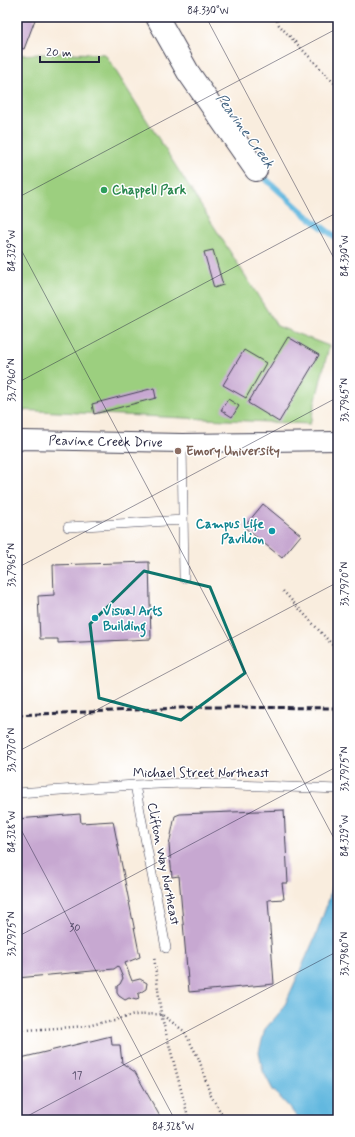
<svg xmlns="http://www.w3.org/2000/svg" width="355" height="1137" font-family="Mynerve,sans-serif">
  <rect width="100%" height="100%" fill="#fff"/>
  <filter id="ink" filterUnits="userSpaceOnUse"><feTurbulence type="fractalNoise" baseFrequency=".025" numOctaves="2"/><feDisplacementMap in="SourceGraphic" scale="8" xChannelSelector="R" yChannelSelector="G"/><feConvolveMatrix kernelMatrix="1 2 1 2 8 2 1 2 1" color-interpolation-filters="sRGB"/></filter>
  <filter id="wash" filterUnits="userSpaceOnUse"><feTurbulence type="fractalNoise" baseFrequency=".012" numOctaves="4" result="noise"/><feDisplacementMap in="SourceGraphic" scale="16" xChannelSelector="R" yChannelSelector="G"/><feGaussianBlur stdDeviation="0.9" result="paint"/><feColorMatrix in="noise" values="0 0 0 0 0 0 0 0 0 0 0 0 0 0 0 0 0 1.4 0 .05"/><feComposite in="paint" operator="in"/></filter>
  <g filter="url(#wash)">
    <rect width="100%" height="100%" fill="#f9edde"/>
    <!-- green -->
    <path fill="#9ccf7f" stroke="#5f785d" d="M68,53L105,54L277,326L329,346L310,424L17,410V55Z"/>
    <!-- water -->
    <path fill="#62b8df" stroke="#426d8d" d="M338,852V1120H299L290,1108L273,1090L263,1071L259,1052L265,1029L283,1009L316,935L329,899Z"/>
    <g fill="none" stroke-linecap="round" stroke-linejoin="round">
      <!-- stream -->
      <path stroke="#62b8df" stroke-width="6" d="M258,172L307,216L338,239"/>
    </g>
    <g id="blocks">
      <!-- building -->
      <path fill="#c7a8d1" d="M17,17H36L24,49L17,47Z
        M213,250L223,285L214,288L204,252Z
        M288,337L319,355L279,422L248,403Z
        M244,350L266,363L246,398L223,385Z
        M154,388L156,398L94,414L92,404Z
        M228,399L239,406L232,417L221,410Z
        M263,504L301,535L282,558L244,527Z
        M149,562L151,639L58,643V639H40L38,596L54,595L53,565Z
        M284,810L288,883H282L284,899L268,900L274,984L189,992L179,876L172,877L169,845L175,816L180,814Z
        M80,814L81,823L113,821L140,957L125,963L132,981L140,979L147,983L146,989L138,994L139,999L136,1000L129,998L125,1000L119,996L117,993V986L120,984L123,978L118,966L114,969L17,978V819Z
        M111,1036L112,1045H120L122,1063L135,1072L162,1120H17V1059Z"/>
    </g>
  </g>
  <g filter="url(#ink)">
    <use href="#blocks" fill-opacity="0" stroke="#424053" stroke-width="1"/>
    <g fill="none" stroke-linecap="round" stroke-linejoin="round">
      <defs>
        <path id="service" d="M182,443L184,578
          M68,527L183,520
          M135,785L166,948
          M17,793L135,785L184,783L338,789"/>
        <g id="minor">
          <path id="s1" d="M17,442L22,440L182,443L338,441"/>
        </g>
        <path id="secondary" d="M157,17L188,72L256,170"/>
      </defs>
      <!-- service casing -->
      <use href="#service" stroke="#424053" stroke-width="10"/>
      <!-- minor casing -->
      <use href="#minor" stroke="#424053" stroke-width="20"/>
      <!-- secondary casing -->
      <use href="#secondary" stroke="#424053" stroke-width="24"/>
      <!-- path -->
      <path stroke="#424053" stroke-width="2.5" stroke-dasharray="1 3" stroke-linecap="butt" d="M275,17L279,25L338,87
        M283,591L338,651
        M17,1029L27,1030L87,1026L135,1015L161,1014L154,956
        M189,1120L161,1014L184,1031L199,1059L210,1094L225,1120"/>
      <!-- service -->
      <use href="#service" stroke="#fff" stroke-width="9"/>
      <!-- minor -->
      <use href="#minor" stroke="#fff" stroke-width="18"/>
      <!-- secondary -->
      <use href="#secondary" stroke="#fff" stroke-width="22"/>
      <!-- rail -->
      <path stroke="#22223b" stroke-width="3" stroke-dasharray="6 3" stroke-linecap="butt" d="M17,715L205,707L338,708"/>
    </g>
  </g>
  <!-- marked area -->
  <path fill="none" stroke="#0f766e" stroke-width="3" stroke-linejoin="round" d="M144,571L210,587L245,673L181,720L99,698L90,624Z"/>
  <!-- ticks -->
  <path fill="none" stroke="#22223b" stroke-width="1" stroke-opacity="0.45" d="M206,17L338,266M17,198L338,28M17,242L338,846M17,383L338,212M17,568L338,397M17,752L338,582M17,822L175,1120M17,937L338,766M20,1120L338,951"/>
  <!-- markers -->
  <circle fill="#2e9e5b" stroke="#fff" stroke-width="1.5" cx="104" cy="190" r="4"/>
  <circle fill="#8d6e63" stroke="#fff" stroke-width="1.5" cx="178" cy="451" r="4"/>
  <g fill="#0f9aa8" stroke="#fff" stroke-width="1.5">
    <circle cx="272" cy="531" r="4"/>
    <circle cx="95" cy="618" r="4"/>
  </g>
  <g text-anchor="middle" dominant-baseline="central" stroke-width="3" stroke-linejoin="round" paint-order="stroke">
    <!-- number labels -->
    <g font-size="11" fill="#4b4460">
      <text x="75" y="928">30</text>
      <text x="77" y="1076">17</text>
    </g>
    <!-- leisure labels -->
    <g font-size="13" font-weight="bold" fill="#27864d" stroke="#fff" text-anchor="start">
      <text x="112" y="190">Chappell Park</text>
    </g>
    <!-- street labels -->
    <g font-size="13" fill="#22223b" stroke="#fff">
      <text stroke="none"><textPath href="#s1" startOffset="89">Peavine Creek Drive</textPath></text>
      <text x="201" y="773">Michael Street Northeast</text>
      <text transform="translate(163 864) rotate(79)">Clifton Way Northeast</text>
    </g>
    <!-- education labels -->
    <g font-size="13" font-weight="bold" fill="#785e54" stroke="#fff" text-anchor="start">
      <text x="186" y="451">Emory University</text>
    </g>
    <!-- culture labels -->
    <g font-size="13" font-weight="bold" fill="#0d838f" stroke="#fff" text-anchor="end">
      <text x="264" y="524">Campus Life<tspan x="264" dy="15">Pavilion</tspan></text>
      <text x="103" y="611" text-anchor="start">Visual Arts<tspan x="103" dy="15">Building</tspan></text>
    </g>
    <!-- water labels -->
    <g font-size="14" font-style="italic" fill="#3c5e7d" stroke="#fff">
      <text transform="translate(245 131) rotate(54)">Peavine Creek</text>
    </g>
  </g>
  <!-- margin -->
  <rect width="355" height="1137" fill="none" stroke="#fff" stroke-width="44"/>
  <!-- scale -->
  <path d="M40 56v6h59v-6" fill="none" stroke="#22223b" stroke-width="2"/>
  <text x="46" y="56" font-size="12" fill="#22223b" stroke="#ffffff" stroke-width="3" paint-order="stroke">20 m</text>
  <rect x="22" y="22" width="311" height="1093" fill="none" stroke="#22223b" stroke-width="1.5"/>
  <g font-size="10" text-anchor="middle" fill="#22223b">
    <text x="208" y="14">84.330°W</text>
    <text transform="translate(11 251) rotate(-90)" y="4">84.329°W</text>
    <text transform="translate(344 256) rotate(-90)" y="4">84.330°W</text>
    <text transform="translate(11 380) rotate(-90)" y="4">33.7960°N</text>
    <text transform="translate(344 400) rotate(-90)" y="4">33.7965°N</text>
    <text transform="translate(11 565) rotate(-90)" y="4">33.7965°N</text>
    <text transform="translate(344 584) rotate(-90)" y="4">33.7970°N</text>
    <text transform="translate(11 750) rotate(-90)" y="4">33.7970°N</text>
    <text transform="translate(344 769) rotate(-90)" y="4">33.7975°N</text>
    <text transform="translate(11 832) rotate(-90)" y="4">84.328°W</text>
    <text transform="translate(344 836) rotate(-90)" y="4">84.329°W</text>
    <text transform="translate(11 934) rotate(-90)" y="4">33.7975°N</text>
    <text transform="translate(344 954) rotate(-90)" y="4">33.7980°N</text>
    <text x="173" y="1130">84.328°W</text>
  </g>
</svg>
